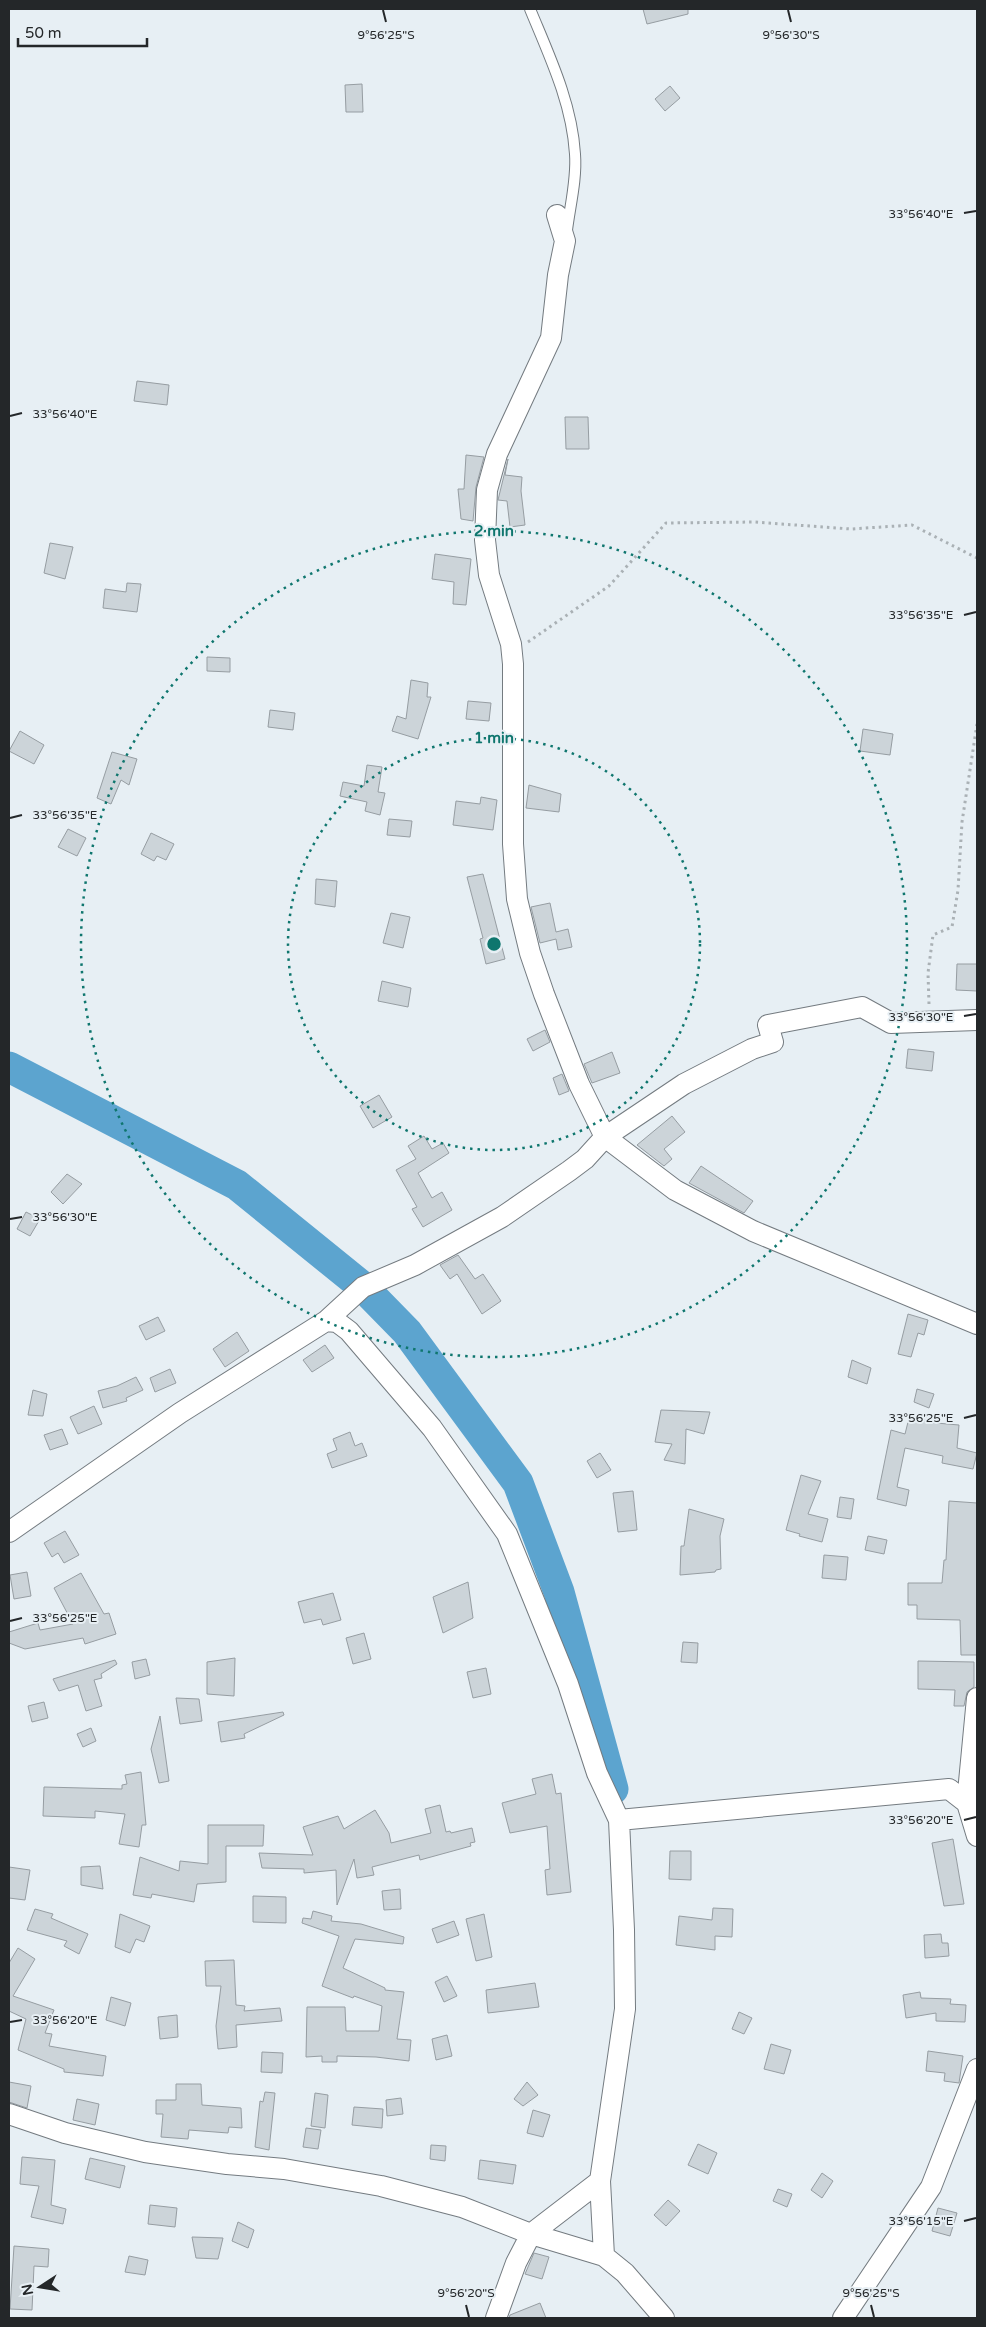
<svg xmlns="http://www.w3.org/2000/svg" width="986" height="2327" font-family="'Varela Round',sans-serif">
  <rect width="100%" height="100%" fill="#e7eff4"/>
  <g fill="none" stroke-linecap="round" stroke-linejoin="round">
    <!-- river -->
    <path stroke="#5ca4cf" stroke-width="31" d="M9,1067L237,1185L363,1287L407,1332L518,1483L559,1592L613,1789"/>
  </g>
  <!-- building -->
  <path fill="#ccd4d9" stroke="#969da2" d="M643,9H688V14L647,24Z
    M362,84L363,112H346L345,85Z
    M670,86L680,98L665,111L655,99Z
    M137,381L169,385L167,405L134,401Z
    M565,417H588L589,449H566Z
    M466,455L484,457L476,487L473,521L461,519L458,489H464Z
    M508,459L505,475L522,477L521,491L525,525L510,527L507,501L498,500Z
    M50,543L73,547L65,579L44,573Z
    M435,554L471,559L466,605L453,604L454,582L432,579Z
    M127,583L141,584L137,612L103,608L105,589L126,592Z
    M207,657L230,658V672L207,671Z
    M411,680L428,683L427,697H431L418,739L392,731L397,716L406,719Z
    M468,701L491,703L489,721L466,719Z
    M270,710L295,713L293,730L268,727Z
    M863,729L893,734L890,755L860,751Z
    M20,731L44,745L34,764L9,751Z
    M112,752L137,759L129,785L121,780L111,804L97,798Z
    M367,765L382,767L378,792L385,793L380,815L365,811L367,802L340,796L343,782L364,786Z
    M529,785L561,794L559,812L526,808Z
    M481,797L497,800L493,830L453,825L456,801L480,804Z
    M389,819L412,821L410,837L387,835Z
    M68,829L86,838L77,856L58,847Z
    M151,833L174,844L166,860L157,856L154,861L141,854Z
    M483,874L505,959L486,964L480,939L483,938L467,877Z
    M316,879L337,881L335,907L315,904Z
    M550,903L556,932L568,929L572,947L558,950L556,939L540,943L531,907Z
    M391,913L410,917L403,948L383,943Z
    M957,964H977V991L956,990Z
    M382,981L411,988L408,1007L378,1001Z
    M545,1030L550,1042L533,1051L527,1039Z
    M908,1049L934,1052L932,1071L906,1068Z
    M612,1052L620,1073L592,1083L584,1064Z
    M562,1074L569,1091L559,1095L553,1078Z
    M379,1095L392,1117L373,1128L360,1106Z
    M672,1116L685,1132L664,1149L672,1159L664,1166L637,1145Z
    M424,1136L432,1149L443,1143L449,1153L418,1173L432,1198L442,1192L452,1210L423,1227L412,1209L417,1207L396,1170L416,1159L408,1146Z
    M701,1166L753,1201L744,1213L689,1183Z
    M67,1174L82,1184L63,1204L51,1192Z
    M26,1212L40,1219L30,1236L17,1229Z
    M458,1255L475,1279L483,1274L501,1301L482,1314L457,1274L450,1279L440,1265Z
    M908,1314L928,1320L924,1335L918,1333L911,1357L898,1354Z
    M158,1317L165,1331L146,1340L139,1326Z
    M237,1332L249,1351L225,1367L213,1349Z
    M325,1345L334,1358L312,1372L303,1360Z
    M852,1360L871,1368L867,1384L848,1377Z
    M170,1369L176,1383L155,1392L150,1378Z
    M136,1377L143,1390L126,1398L127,1401L103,1408L98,1391L117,1386Z
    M917,1389L934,1394L929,1408L914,1402Z
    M33,1390L47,1394L43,1416L28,1415Z
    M94,1406L102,1424L78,1434L70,1417Z
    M661,1410L710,1412L704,1434L686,1429L685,1464L664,1460L672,1444L655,1442Z
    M910,1414L927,1417L925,1422L959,1425L957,1448L977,1453L973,1469L942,1463L943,1456L905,1448L897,1487L909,1490L906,1506L877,1499L891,1430L905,1434Z
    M62,1429L68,1444L50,1450L44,1435Z
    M350,1432L355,1446L362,1443L367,1456L332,1468L327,1454L337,1450L333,1439Z
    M600,1453L611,1470L597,1478L587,1461Z
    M801,1475L821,1481L808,1514L828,1519L822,1542L799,1536L800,1534L786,1530Z
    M633,1491L637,1530L618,1532L613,1493Z
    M840,1497L854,1499L851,1519L837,1517Z
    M949,1501L977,1503V1655H961L960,1620L917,1619V1605H908V1583H942L944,1560H946Z
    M689,1509L724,1519L720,1536L721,1569L716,1570L715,1572L680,1575L681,1546H684Z
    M65,1531L79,1555L64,1563L58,1553L52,1557L44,1543Z
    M868,1536L887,1540L884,1554L865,1550Z
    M824,1555L848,1557L846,1580L822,1578Z
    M27,1572L31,1596L14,1599L10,1575Z
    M81,1573L104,1614L109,1613L116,1634L85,1644L83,1638L25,1649L9,1643V1632L38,1623L40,1630L73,1624L54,1588Z
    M468,1582L473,1618L443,1633L433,1597Z
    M333,1593L341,1620L323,1625L321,1619L304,1623L298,1602Z
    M364,1633L371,1659L353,1664L346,1638Z
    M683,1642L698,1643L697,1663L681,1662Z
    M235,1658L234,1696L207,1694V1662Z
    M146,1659L150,1675L135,1679L132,1662Z
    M115,1660L117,1664L101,1674L102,1678L94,1680L102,1706L86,1711L78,1685L59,1691L53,1679Z
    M918,1661L974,1662V1687L967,1692L964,1706H954L955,1690L918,1689Z
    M486,1668L491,1694L473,1698L467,1672Z
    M176,1698L199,1699L202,1721L180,1724Z
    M44,1702L48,1718L32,1722L28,1706Z
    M283,1712L284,1715L244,1734L245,1738L221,1742L218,1722Z
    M160,1716L169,1781L159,1783L151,1749Z
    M91,1728L96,1741L83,1747L77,1734Z
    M141,1772L146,1825H142L139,1847L119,1844L125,1814L95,1811V1818L43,1816L44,1787L122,1789V1785L127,1784L125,1775Z
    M552,1774L556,1794L561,1793L571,1892L547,1895L545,1870L550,1869L547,1826L510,1833L502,1803L536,1794L532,1779Z
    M440,1805L446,1832L450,1831L451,1833L472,1828L475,1842L470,1843L471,1846L420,1860L419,1855L372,1867L374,1875L357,1878L354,1859L337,1905L336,1870L304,1873V1869L262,1868L259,1853L313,1855L303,1827L338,1816L344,1829L375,1810L389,1833L391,1843L431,1833L425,1809Z
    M208,1825H264L263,1846H226V1882L197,1884L194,1902L152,1894L151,1898L133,1895L140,1857L179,1871L180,1861L208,1864Z
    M953,1839L964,1904L944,1906L932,1843Z
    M670,1851H691V1880L669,1879Z
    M100,1866L103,1889L81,1885V1867Z
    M9,1867L30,1870L25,1900L9,1898Z
    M400,1889L401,1909L384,1910L382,1891Z
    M253,1896L286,1897V1923L253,1922Z
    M713,1908L733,1909L732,1937L715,1936V1950L676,1945L679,1916L712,1920Z
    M35,1909L53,1914L51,1918L88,1934L79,1954L64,1946L67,1941L27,1930Z
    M313,1911L332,1916L331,1921L361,1924L404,1937L403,1944L355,1939L343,1968L385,1988V1990L404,1992L397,2039L411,2040L409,2061L376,2057L337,2056V2062H322V2056L306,2057L307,2007H345L346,2031H379L382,2006L354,1996L353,1998L322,1986L339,1936L302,1923L303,1918L311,1919Z
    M120,1914L150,1926L144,1942L136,1939L130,1953L115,1947Z
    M484,1914L492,1957L476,1961L466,1919Z
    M454,1921L459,1935L437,1943L432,1929Z
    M941,1934L942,1943H948L949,1956L925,1958L924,1935Z
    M18,1948L35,1959L13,1996L54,2010L45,2033L52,2034L49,2046L106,2056L103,2076L64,2072V2069L18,2050L26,2019L9,2011V1963Z
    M234,1960L236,2005L245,2006L244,2011L280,2008L282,2021L236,2025L237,2047L218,2049L216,2026L221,1986H206L205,1961Z
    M447,1976L457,1996L444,2002L435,1982Z
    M535,1983L539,2007L488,2013L486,1990Z
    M920,1992L921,1998L951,1999L950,2004L966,2005L965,2022L936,2021V2013L906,2018L903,1995Z
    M111,1997L131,2003L125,2026L106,2020Z
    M739,2012L752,2018L744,2034L732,2029Z
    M177,2015L178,2037L160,2039L158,2017Z
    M447,2035L452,2056L436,2060L432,2039Z
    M771,2044L791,2050L784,2074L764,2069Z
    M928,2051L963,2056L959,2083L944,2081L945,2073L926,2071Z
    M262,2052L283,2053L282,2073L261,2072Z
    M9,2082L31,2086L27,2108L9,2102Z
    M527,2082L538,2095L523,2106L514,2099Z
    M176,2084H201L202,2105L241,2108L242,2128L229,2127L228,2133L189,2130L188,2139L161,2137L163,2114H156V2100H176Z
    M265,2092L275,2093L269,2150L255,2147L260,2101L263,2102Z
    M315,2093L328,2095L325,2128L311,2126Z
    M401,2098L403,2114L387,2116L386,2100Z
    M77,2099L99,2104L95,2125L73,2120Z
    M354,2107L383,2109L382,2128L352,2125Z
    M533,2110L550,2115L543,2137L527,2133Z
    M306,2128L321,2130L318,2149L303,2147Z
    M698,2144L717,2153L708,2174L688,2165Z
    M431,2145L446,2146L445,2161L430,2159Z
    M22,2157L55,2160L51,2205L66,2209L63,2224L31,2217L39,2186L20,2184Z
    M90,2158L125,2166L120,2188L85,2179Z
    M480,2160L516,2165L513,2184L478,2179Z
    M822,2173L833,2181L822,2198L811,2190Z
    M778,2189L792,2194L787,2207L773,2201Z
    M668,2200L680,2211L666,2226L654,2215Z
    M150,2205L177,2208L175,2227L148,2224Z
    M938,2208L957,2213L950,2236L932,2231Z
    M238,2222L254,2230L248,2248L232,2241Z
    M192,2237L223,2238L218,2259L196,2258Z
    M14,2246L49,2249L48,2267L34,2266L32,2310L10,2309Z
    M534,2253L549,2257L542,2279L525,2274Z
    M129,2256L148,2260L145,2275L125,2272Z
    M540,2303L546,2318H509L510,2315Z"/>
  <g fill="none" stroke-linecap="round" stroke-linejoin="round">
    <defs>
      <path id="lane" d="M530,9C549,55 572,103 575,154C577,179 570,206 567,230"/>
      <path id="street" d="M557,215L565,241L558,275L551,338L497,454L487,490L485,540L489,575L511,644L513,664V844L517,899L530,953L544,994L579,1084L605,1137L675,1190L753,1231L977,1324
        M326,1321L363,1287L415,1265L502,1217L569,1171L585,1159L605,1137L684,1084L752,1049L773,1042L768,1025L862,1007L891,1023L977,1020
        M9,1532L180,1413L326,1321L337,1322L349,1331L432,1428L507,1534L568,1684L597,1773L619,1820L624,1930L625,2009L600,2181L604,2256
        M967,1803L977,1698
        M619,1820L949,1789L967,1803L977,1836
        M9,2114L65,2133L145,2152L227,2164L284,2169L381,2186L462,2207L531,2234L604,2256L625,2273L664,2318
        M496,2318L516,2263L531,2234L600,2181
        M843,2318L931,2187L977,2069"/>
    </defs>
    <!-- lane casing -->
    <use href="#lane" stroke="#747b80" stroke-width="12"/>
    <!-- street casing -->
    <use href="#street" stroke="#747b80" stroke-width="22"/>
    <!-- path -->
    <path stroke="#aab1b5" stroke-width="3" stroke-dasharray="2.5 4" stroke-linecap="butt" d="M528,642L609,586L666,523L754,522L851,529L912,525L977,558
      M929,1004L928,973L933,935L952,927L958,890L962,822L977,724"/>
    <!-- lane -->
    <use href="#lane" stroke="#fff" stroke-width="10"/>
    <!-- street -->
    <use href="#street" stroke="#fff" stroke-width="20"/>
  </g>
  <!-- ticks -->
  <path fill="none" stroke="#242729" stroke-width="2" d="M383,10L386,22M788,10L791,22M964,213L976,211M10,416L22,413M964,615L976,612M10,818L22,815M964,1016L976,1014M10,1219L22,1217M964,1418L976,1415M10,1621L22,1618M964,1820L976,1817M10,2022L22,2020M964,2221L976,2218M466,2305L469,2317M871,2305L874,2317"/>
  <!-- distance rings -->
  <g fill="none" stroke="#0f766e" stroke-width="2.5" stroke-dasharray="2.5 5">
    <circle cx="494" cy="944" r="206"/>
    <circle cx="494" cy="944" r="413"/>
  </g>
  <g font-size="12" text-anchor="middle" fill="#242729" stroke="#e7eff4" stroke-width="4" stroke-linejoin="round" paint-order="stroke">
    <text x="386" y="39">9°56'25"S</text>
    <text x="791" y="39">9°56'30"S</text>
    <text x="921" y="218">33°56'40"E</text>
    <text x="65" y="418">33°56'40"E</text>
    <text x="921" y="619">33°56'35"E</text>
    <text x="65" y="819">33°56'35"E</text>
    <text x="921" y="1021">33°56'30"E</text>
    <text x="65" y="1221">33°56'30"E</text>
    <text x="921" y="1422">33°56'25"E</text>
    <text x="65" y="1622">33°56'25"E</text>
    <text x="921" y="1824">33°56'20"E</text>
    <text x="65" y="2024">33°56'20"E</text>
    <text x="921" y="2225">33°56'15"E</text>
    <text x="466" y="2297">9°56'20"S</text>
    <text x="871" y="2297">9°56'25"S</text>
  </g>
  <circle cx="494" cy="944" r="8" fill="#0f766e" stroke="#e7eff4" stroke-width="2.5"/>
  <g font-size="15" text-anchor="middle" font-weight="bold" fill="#0f766e" stroke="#e7eff4" stroke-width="4" stroke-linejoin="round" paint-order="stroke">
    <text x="494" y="536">2 min</text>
    <text x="494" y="743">1 min</text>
  </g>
  <!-- border -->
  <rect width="986" height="2327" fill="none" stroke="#242729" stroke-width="20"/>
  <!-- north arrow -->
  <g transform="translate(40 2287) rotate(258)" stroke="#e7eff4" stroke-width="4" paint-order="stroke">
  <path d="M0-4L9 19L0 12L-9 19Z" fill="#242729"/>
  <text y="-8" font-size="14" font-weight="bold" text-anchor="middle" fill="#242729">N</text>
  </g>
  <!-- scale -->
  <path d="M18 38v8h129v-8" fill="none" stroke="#242729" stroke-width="2.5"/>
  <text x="25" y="38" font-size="15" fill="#242729" stroke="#e7eff4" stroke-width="4" paint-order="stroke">50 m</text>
</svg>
